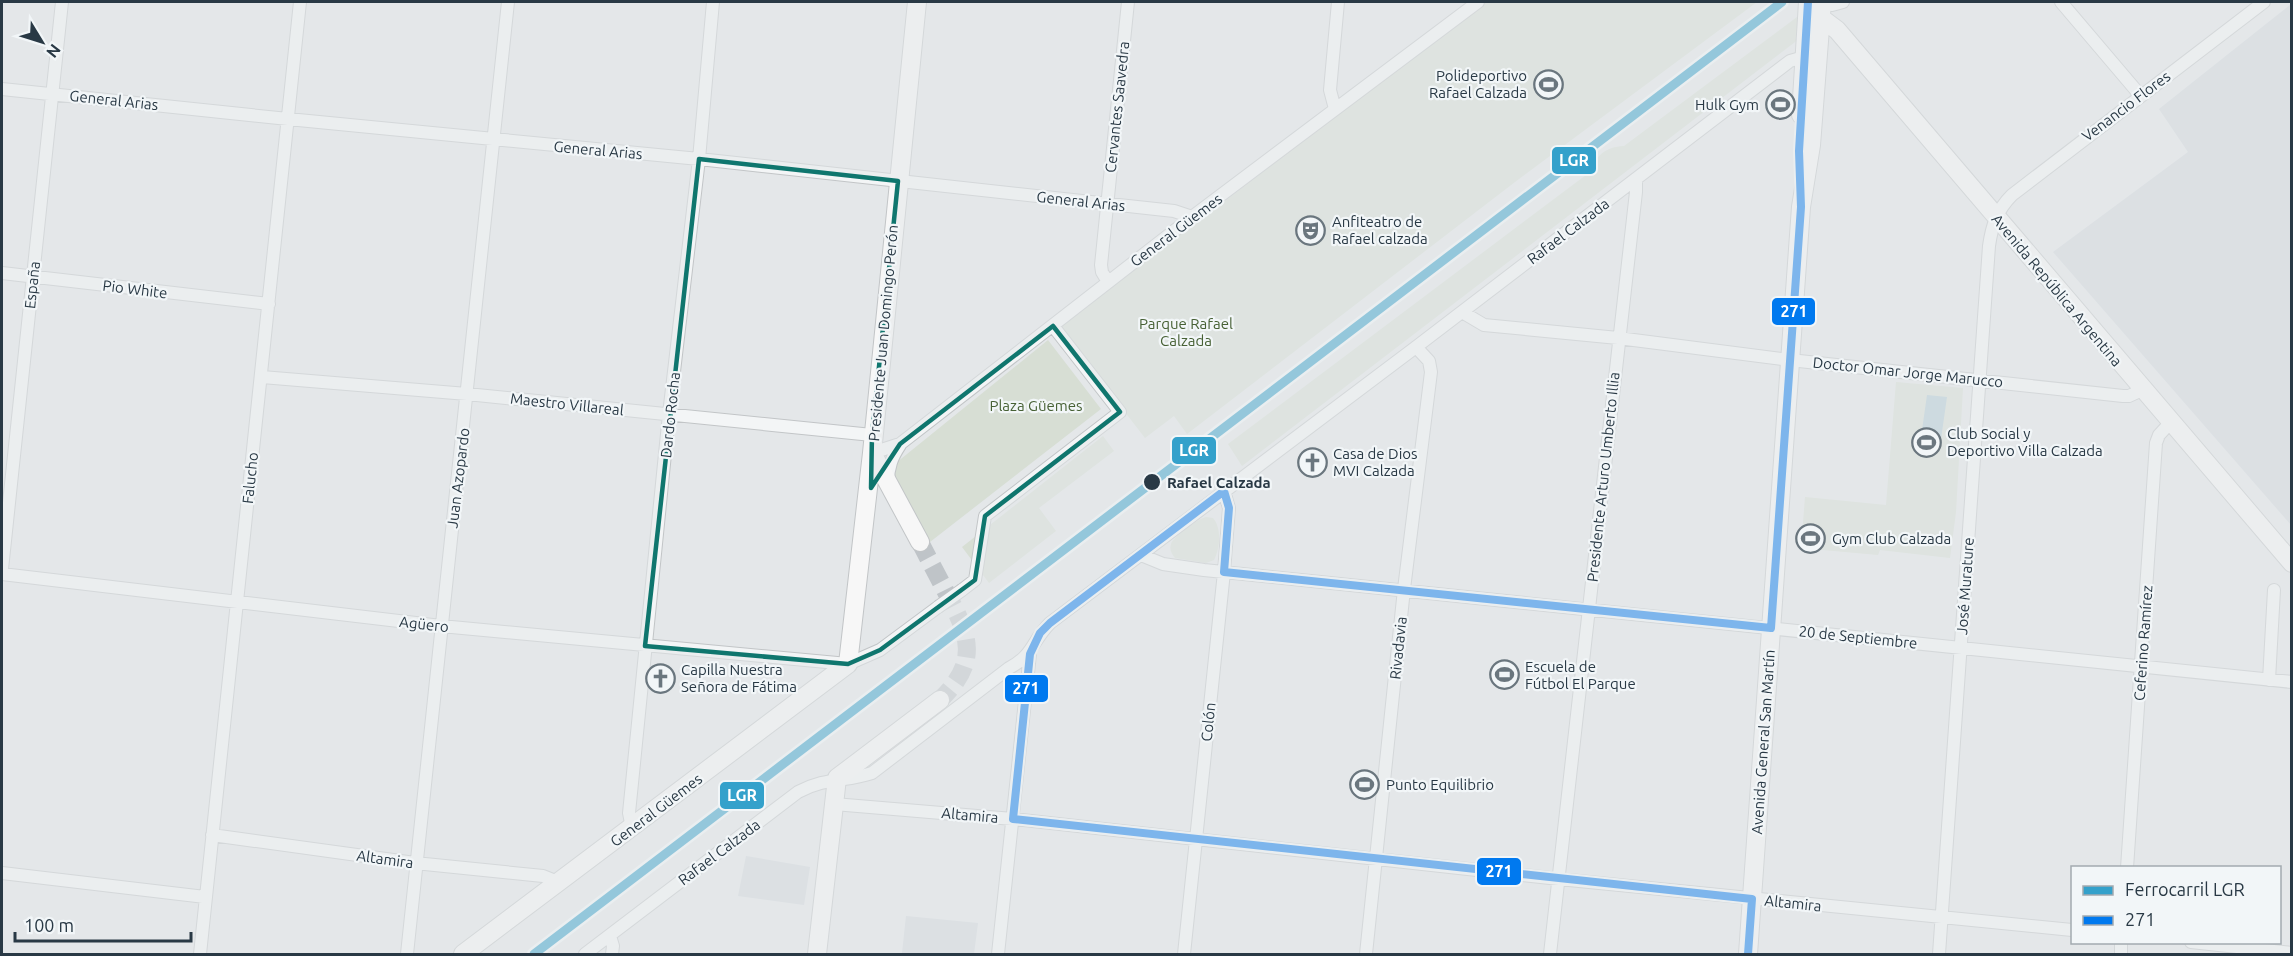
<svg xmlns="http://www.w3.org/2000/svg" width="2293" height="956" font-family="Ubuntu,sans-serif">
  <rect width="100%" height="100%" fill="#e4e7e9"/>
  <!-- built -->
  <path fill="#d2d7dc" d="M2291,4V525L2053,252L2188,152L2159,109Z
    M746,856L810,867L804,905L738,896Z
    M906,916L978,923L974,954L902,953Z"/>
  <!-- green -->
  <path fill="#d7ded4" d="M1486,2H1757L1515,182L1187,434L1174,416L1145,438L1066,336L1062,328V325Z
    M1801,14L1799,39L1242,466L1228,444L1590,172C1596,155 1606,147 1624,146Z
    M1048,340L1101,409L930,542L886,471Z
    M1896,382L1963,388L1956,512L1950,558L1880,550L1878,555L1801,548L1805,497L1886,505Z
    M1103,436L1114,451L1039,508L1056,531L989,583L962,547Z
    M1206,517L1213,518C1222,528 1220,549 1214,560L1206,563L1175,558C1172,554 1169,550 1171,544C1173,537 1199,518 1206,517Z"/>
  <!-- water -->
  <path fill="#b1cad5" d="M1927,395L1947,397L1941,439L1921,437Z"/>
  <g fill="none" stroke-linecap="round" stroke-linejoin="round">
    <!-- secondary-tunnel -->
    <path stroke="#bfc4c8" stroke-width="18" stroke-dasharray="18 9" stroke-linecap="butt" d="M920,542C929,560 939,578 948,596C971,638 978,663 940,700"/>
    <defs>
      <path id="street" d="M2061,2L2140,95
        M1822,4L1832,5L1843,2
        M2,89L288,119L699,159L1174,211L1192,217
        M1335,109L1330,90L1338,2
        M2,273L269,304
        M1108,282L1102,272L1101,265L1128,2
        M1462,312L1484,325L1618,338L1790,360L2123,396H2129L2142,390
        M262,377L467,394L872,435
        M872,453L900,444L1192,217L1478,2
        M888,482C888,467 892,457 900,445
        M1141,555L1163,564L1204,570L2292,682
        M2,569L62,2
        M2,574L441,626L848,664L880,650L938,607
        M962,590L975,580L985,516L1120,412L1053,326
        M2269,680L2274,590
        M834,804L1013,819L1559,879L2072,930
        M632,828L629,813L669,414L699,159L713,2
        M212,835L415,863L543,876L558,882
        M2127,868L2156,443L2159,435L2170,423
        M2,873L205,897
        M610,936L613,946L612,954
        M2191,942L2292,953
        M200,954L300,2
        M407,954L508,2
        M585,954L798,792C826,777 845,782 872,773L1009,668C1033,656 1032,641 1050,623L1416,347L1790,61L1804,57
        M998,954L1030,654
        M1184,954L1224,572L1229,508L1224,491
        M1366,954L1404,589L1431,372L1429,361L1416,347
        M1550,954L1636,192V179
        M1939,954L1989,246C1992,225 1997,210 2012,195L2264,2
        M2121,954V942"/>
      <path id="secondary" d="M1821,18L1837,30L2292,563
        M1801,115L1808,2
        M872,453L920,542
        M463,954L848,664L872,453L917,2
        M817,954L837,778L940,700
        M1748,954L1801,207L1811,145L1822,2"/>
    </defs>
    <!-- street casing -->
    <use href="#street" stroke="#c2c5c7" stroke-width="14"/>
    <!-- secondary casing -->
    <use href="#secondary" stroke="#c2c5c7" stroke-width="20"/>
    <!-- street -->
    <use href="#street" stroke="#f3f5f6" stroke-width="12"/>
    <!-- secondary -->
    <use href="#secondary" stroke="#f7f7f7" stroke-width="18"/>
    <defs>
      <path id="street-bridge" d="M938,607L962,590"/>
    </defs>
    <!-- street-bridge casing -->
    <use href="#street-bridge" stroke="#c2c5c7" stroke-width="14" stroke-linecap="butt"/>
    <!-- street-bridge -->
    <use href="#street-bridge" stroke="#f3f5f6" stroke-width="12"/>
    <defs>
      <path id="bus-1" d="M1748,954L1752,899L1013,819L1030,654L1040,633L1050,623L1224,491L1229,508L1224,572L1771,628L1801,207L1799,151L1808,2"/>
    </defs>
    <!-- bus-1 casing -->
    <use href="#bus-1" stroke="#f2f6f8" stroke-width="12"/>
    <!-- bus-1 -->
    <use href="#bus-1" stroke="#0079ef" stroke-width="8"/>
    <defs>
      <path id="rail-1" d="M534,954L1782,2"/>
    </defs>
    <!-- rail-1 casing -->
    <use href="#rail-1" stroke="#f2f6f8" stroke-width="14"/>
    <!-- rail-1 -->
    <use href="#rail-1" stroke="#34a1cb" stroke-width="9"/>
  </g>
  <!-- marked area -->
  <path d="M0 0H2293V956H0ZM699,159L898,181L872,435L871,488L900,444L1053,326L1120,412L985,516L975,580L880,650L848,664L645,646Z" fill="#e4e7e9" fill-opacity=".55" fill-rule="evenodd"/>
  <path fill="none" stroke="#0f766e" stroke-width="4.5" stroke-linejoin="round" d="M699,159L898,181L872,435L871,488L900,444L1053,326L1120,412L985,516L975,580L880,650L848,664L645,646Z"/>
  <!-- icons -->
  <defs>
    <symbol id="stadium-ring" viewBox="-11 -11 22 22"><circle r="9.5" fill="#f2f6f8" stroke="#6a767e" stroke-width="1.5"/><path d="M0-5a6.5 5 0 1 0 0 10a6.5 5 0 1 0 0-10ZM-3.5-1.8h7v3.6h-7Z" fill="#6a767e"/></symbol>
    <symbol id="theatre-ring" viewBox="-11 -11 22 22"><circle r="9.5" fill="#f2f6f8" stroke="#6a767e" stroke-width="1.5"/><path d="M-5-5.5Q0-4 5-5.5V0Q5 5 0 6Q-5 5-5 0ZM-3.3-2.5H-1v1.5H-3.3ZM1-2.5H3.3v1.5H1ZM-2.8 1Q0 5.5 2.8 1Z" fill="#6a767e"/></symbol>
    <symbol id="church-ring" viewBox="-11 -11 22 22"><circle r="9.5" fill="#f2f6f8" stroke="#6a767e" stroke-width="1.5"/><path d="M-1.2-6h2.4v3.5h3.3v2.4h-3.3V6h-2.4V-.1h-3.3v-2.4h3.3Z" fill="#6a767e"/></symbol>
  </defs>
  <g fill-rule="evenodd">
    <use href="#stadium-ring" x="1532" y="68" width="33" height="33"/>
    <use href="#stadium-ring" x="1764" y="88" width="33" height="33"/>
    <use href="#theatre-ring" x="1294" y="214" width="33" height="33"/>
    <use href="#stadium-ring" x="1910" y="426" width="33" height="33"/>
    <use href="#church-ring" x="1296" y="446" width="33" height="33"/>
    <use href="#stadium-ring" x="1794" y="522" width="33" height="33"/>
    <use href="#stadium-ring" x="1488" y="658" width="33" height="33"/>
    <use href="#church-ring" x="644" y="662" width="33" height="33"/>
    <use href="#stadium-ring" x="1348" y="768" width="33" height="33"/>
  </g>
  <!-- markers -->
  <circle fill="#293945" stroke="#f2f6f8" stroke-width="2" cx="1152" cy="482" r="9"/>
  <g text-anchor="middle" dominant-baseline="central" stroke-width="4.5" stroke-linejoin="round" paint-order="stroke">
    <!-- poi labels -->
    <g font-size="15" fill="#293945" stroke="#f2f6f8" text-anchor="start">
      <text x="1527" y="75" text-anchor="end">Polideportivo<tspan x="1527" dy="17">Rafael Calzada</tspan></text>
      <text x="1759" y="104" text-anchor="end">Hulk Gym</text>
      <text x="1332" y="221">Anfiteatro de<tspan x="1332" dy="17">Rafael calzada</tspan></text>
      <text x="1947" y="433">Club Social y<tspan x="1947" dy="17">Deportivo Villa Calzada</tspan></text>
      <text x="1333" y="453">Casa de Dios<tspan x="1333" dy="17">MVI Calzada</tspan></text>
      <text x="1832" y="538">Gym Club Calzada</text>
      <text x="1525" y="666">Escuela de<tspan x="1525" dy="17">Fútbol El Parque</tspan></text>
      <text x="681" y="669">Capilla Nuestra<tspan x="681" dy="17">Señora de Fátima</tspan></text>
      <text x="1386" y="784">Punto Equilibrio</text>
    </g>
    <!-- street labels -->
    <g font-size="15" fill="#293945" stroke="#f2f6f8">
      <text transform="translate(114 100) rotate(6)">General Arias</text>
      <text transform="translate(2126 106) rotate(-37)">Venancio Flores</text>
      <text transform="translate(1117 107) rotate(-84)">Cervantes Saavedra</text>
      <text transform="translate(598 150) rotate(5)">General Arias</text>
      <text transform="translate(1081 201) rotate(6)">General Arias</text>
      <text transform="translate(1176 230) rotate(-37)">General Güemes</text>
      <text transform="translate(1568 231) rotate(-37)">Rafael Calzada</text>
      <text transform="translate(32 285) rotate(-84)">España</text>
      <text transform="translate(135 289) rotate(7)">Pio White</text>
      <text transform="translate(2057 290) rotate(50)">Avenida República Argentina</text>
      <text transform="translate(883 333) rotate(-85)">Presidente Juan Domingo Perón</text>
      <text transform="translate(1908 372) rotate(6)">Doctor Omar Jorge Marucco</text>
      <text transform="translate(567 404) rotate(6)">Maestro Villareal</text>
      <text transform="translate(670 415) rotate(-84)">Dardo Rocha</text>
      <text transform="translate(1603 477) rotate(-84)">Presidente Arturo Umberto Illia</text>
      <text transform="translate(250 478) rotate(-84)">Falucho</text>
      <text transform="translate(458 478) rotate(-83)">Juan Azopardo</text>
      <text transform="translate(1965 586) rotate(-86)">José Murature</text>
      <text transform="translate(424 624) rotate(6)">Agüero</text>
      <text transform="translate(1858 637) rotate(6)">20 de Septiembre</text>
      <text transform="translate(2143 643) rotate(-86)">Ceferino Ramírez</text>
      <text transform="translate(1398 648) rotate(-84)">Rivadavia</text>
      <text transform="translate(1208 722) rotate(-84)">Colón</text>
      <text transform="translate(1763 742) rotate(-86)">Avenida General San Martín</text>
      <text transform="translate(656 810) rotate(-37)">General Güemes</text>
      <text transform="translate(970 815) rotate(5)">Altamira</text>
      <text transform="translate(719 852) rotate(-37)">Rafael Calzada</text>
      <text transform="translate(385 859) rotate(8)">Altamira</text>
      <text transform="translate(1793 903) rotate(6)">Altamira</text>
    </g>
    <!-- park labels -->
    <g font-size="15" fill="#476135" stroke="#f2f6f8">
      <text x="1186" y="323">Parque Rafael<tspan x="1186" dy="17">Calzada</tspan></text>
      <text x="1036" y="405">Plaza Güemes</text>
    </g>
    <!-- stop labels -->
    <g font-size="15" font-weight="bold" fill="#293945" stroke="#f2f6f8" text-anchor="start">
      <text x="1167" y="482">Rafael Calzada</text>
    </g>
  </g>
  <g stroke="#f2f6f8" stroke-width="2">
    <rect x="1551" y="146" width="46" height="29" rx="6" fill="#34a1cb"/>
    <rect x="1771" y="297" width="45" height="29" rx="6" fill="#0079ef"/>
    <rect x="1171" y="436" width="46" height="29" rx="6" fill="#34a1cb"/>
    <rect x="1004" y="674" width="45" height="29" rx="6" fill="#0079ef"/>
    <rect x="719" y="781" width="46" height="29" rx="6" fill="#34a1cb"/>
    <rect x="1476" y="857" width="46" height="29" rx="6" fill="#0079ef"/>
  </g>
  <g font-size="16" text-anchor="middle" font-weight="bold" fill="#fff">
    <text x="1574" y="166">LGR</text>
    <text x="1794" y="317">271</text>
    <text x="1194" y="456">LGR</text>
    <text x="1026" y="694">271</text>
    <text x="742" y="801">LGR</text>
    <text x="1499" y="877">271</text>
  </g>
  <!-- border -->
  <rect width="2293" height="956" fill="none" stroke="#293945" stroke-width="6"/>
  <!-- legend -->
  <rect x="2071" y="866" width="210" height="78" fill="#f2f6f8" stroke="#a2aab0" stroke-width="1.5"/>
  <rect x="2083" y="886" width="30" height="9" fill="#34a1cb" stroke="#a2aab0" stroke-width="1.5"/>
  <text x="2125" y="896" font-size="18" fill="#293945">Ferrocarril LGR</text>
  <rect x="2083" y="916" width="30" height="9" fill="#0079ef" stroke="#a2aab0" stroke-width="1.5"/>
  <text x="2125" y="926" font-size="18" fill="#293945">271</text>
  <!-- north arrow -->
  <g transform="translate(42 42) rotate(128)" stroke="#f2f6f8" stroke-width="4.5" paint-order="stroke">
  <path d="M0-4.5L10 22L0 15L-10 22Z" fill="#293945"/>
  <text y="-9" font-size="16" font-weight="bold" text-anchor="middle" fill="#293945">N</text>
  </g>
  <!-- scale -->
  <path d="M15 932v9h176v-9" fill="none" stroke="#293945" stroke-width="3"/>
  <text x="24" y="932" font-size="18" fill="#293945" stroke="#f2f6f8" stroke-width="4.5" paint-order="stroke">100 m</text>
</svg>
